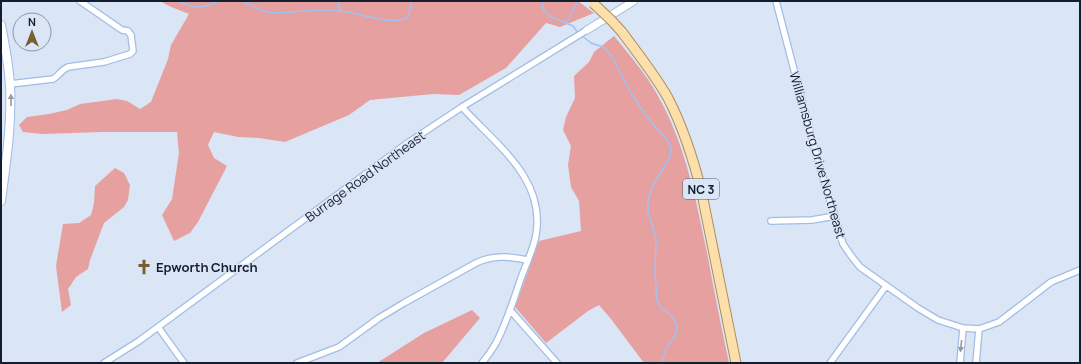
<svg xmlns="http://www.w3.org/2000/svg" width="1081" height="364" font-family="Manrope,sans-serif">
  <rect width="100%" height="100%" fill="#dae5f6"/>
  <!-- green -->
  <path fill="#e7a0a0" d="M160,1H578L594,13L560,27L546,23L506,68L459,95L433,94L370,100L349,115L285,142L259,138L238,137L214,132L208,145L214,158L227,166L198,222L190,233L174,241L162,215L172,199L179,153L177,132H103L42,134L23,132L19,125L27,117L49,114L67,110L80,104L117,99L127,101L140,109L151,102L168,59L171,45L189,14L169,6Z
    M614,36C629,54 645,73 657,94C685,143 696,199 707,253C714,290 721,326 729,363H644L611,319L599,305L588,311L546,343L515,307L539,241L581,231L579,201L571,187L568,165L571,146L563,130L566,117L575,98L574,76L589,62L594,52Z
    M115,168L124,173L130,185L128,200L124,207L104,223L90,260L88,269L76,277L68,289L71,305L62,312L56,266L63,224L79,223L91,215L94,203L95,186Z
    M472,310L480,318L442,363H377L424,333Z"/>
  <g fill="none" stroke-linecap="round" stroke-linejoin="round">
    <!-- stream -->
    <path stroke="#a1c1f3" stroke-width="1.5" d="M178,1C194,9 202,9 219,1
      M243,1C251,5 259,10 268,12C287,15 307,9 326,10C335,10 344,11 353,13C368,16 389,24 404,19C412,17 409,8 412,1
      M338,1L340,11
      M542,1L543,9L551,17L573,26L578,33
      M566,24L578,1
      M581,35L591,43L603,47L611,55L631,93L646,116L668,141L671,149L670,157L655,182L648,199V212L656,238L655,274L657,300L660,307L673,317L677,327L676,333L674,338L666,348L662,363"/>
    <defs>
      <path id="minor" d="M776,1L816,154L843,244L852,257L860,267L918,308L938,320L963,328L979,329L999,322L1051,282L1080,270
        M10,84L53,79C59,76 61,70 68,67L104,62L130,54L133,51L131,35L128,31L122,30L80,1
        M462,107C495,144 546,178 536,235C533,251 525,266 520,281C513,302 506,324 496,343C492,350 487,357 482,363
        M771,221L812,220L835,216
        M510,310L557,363
        M158,327L184,363
        M104,363L139,341L158,327L409,142L462,107L587,30
        M297,363L339,347L379,318L404,303L476,263C492,255 510,256 527,260
        M830,363L886,286
        M960,363L963,328
        M976,363L979,329"/>
      <path id="tertiary" d="M587,30L634,1"/>
      <path id="secondary" d="M1,25C5,45 9,65 10,86C12,124 6,163 1,201"/>
      <path id="primary" d="M622,32C638,54 655,75 668,98C684,129 694,161 702,194L736,363"/>
    </defs>
    <!-- minor casing -->
    <use href="#minor" stroke="#a1bce6" stroke-width="8"/>
    <!-- tertiary casing -->
    <use href="#tertiary" stroke="#a1bce6" stroke-width="9"/>
    <!-- secondary casing -->
    <use href="#secondary" stroke="#a1bce6" stroke-width="10"/>
    <!-- primary casing -->
    <use href="#primary" stroke="#ab8d5c" stroke-width="11"/>
    <!-- minor -->
    <use href="#minor" stroke="#fff" stroke-width="5.5"/>
    <!-- tertiary -->
    <use href="#tertiary" stroke="#fff" stroke-width="7"/>
    <!-- secondary -->
    <use href="#secondary" stroke="#fff" stroke-width="8"/>
    <!-- primary -->
    <use href="#primary" stroke="#fddfac" stroke-width="9"/>
    <defs>
      <path id="primary-bridge" d="M593,3L611,20L622,32"/>
    </defs>
    <!-- primary-bridge casing -->
    <use href="#primary-bridge" stroke="#ab8d5c" stroke-width="11" stroke-linecap="butt"/>
    <!-- primary-bridge -->
    <use href="#primary-bridge" stroke="#fddfac" stroke-width="9"/>
  </g>
  <!-- one-way arrows -->
  <defs><path id="oneway-solid" d="M-6-.8H1V-3.2L6.5 0L1 3.2V.8H-6Z"/></defs>
  <g fill="#959aa1">
    <use href="#oneway-solid" transform="translate(11 100) rotate(-91)"/>
    <use href="#oneway-solid" transform="translate(961 346) rotate(96)"/>
  </g>
  <!-- icons -->
  <defs>
    <symbol id="church-bare" viewBox="-9 -9 18 18"><path d="M-1.2-6h2.4v3.5h3.3v2.4h-3.3V6h-2.4V-.1h-3.3v-2.4h3.3Z" fill="#795e30" stroke="#dae5f6" stroke-width="2.5" paint-order="stroke"/></symbol>
  </defs>
  <g fill-rule="evenodd">
    <use href="#church-bare" x="133" y="256" width="22" height="22"/>
  </g>
  <g text-anchor="middle" dominant-baseline="central" stroke-width="3" stroke-linejoin="round" paint-order="stroke">
    <!-- shield labels -->
    <rect fill="#dae5f6" stroke="#4f5a6a" stroke-width="1" x="683" y="179" width="36" height="20" rx="3"/>
    <g font-size="12" font-weight="bold" fill="#141e2e">
      <text x="701" y="189">NC 3</text>
    </g>
    <!-- street labels -->
    <g font-size="13" fill="#141e2e" stroke="#dae5f6">
      <text transform="translate(818 155) rotate(74)">Williamsburg Drive Northeast</text>
      <text transform="translate(365 176) rotate(-36)">Burrage Road Northeast</text>
    </g>
    <!-- poi labels -->
    <g font-size="13" font-weight="bold" fill="#141e2e" stroke="#dae5f6" text-anchor="start">
      <text x="156" y="267">Epworth Church</text>
    </g>
  </g>
  <!-- border -->
  <rect width="1081" height="364" fill="none" stroke="#141e2e" stroke-width="4"/>
  <!-- north arrow -->
  <g transform="translate(32 32)"><circle r="19" fill="#dae5f6" stroke="#8b95a6"/>
  <path d="M0-3L7 15L0 10L-7 15Z" fill="#795e30"/>
  <text y="-6" font-size="11" font-weight="bold" text-anchor="middle" fill="#141e2e">N</text>
  </g>
</svg>
